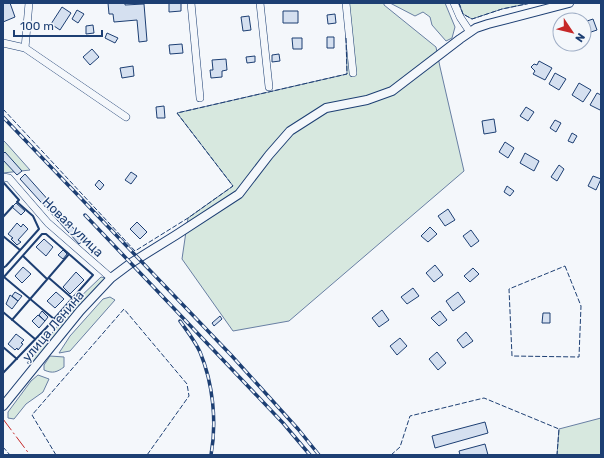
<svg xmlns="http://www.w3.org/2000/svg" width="604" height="458" font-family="Rubik,sans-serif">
  <rect width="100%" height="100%" fill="#f4f7fb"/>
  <!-- green -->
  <path fill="#d7e8df" stroke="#687fa3" d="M345,3H384V5L436,47L440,67L464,171L289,321L233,331L182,259L188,218L233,186L177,113L347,74Z
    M390,3H445L455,27L452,38L446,41L432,25L430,17L423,12L415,16Z
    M459,3H531L502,9L472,19L463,14Z
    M3,140L6,143L30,170L3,173Z
    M101,277L106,278L35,365L27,363L53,332L76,301Z
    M110,297L115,300L70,351L59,353L70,336L103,299Z
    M50,356L64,357V367C57,372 53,374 44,370V365Z
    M38,375L49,379L43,392L26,404L14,419L8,418V412L31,381Z
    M601,418V455H557L559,429Z"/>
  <!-- building -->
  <path fill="#d5e0f0" stroke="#1d3f73" d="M3,3H10L15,17L3,22Z
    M108,3H125V5L144,4L147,41L139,42L137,20L114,22L113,14H109Z
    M169,3H181V11L169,12Z
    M62,7L71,13L60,30L51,24Z
    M77,10L84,14L78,23L72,19Z
    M283,11H298V23H283Z
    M335,14L336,23L328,24L327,15Z
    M249,16L251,30L243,31L241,17Z
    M593,19L597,30L585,34L584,22Z
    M93,25L94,33L86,34V26Z
    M107,33L118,38L115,43L105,38Z
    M327,37H334V48H327Z
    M292,38H302V49H293Z
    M182,44L183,53L170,54L169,45Z
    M92,49L99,57L90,65L83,57Z
    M279,54L280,61L272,62V55Z
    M255,56V62L247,63L246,57Z
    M226,59L227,70L222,71V77L211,78L210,70H213L212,60Z
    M539,61L552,68L545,80L533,74L535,71L531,67L534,64L537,65Z
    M133,66L134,76L122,78L120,68Z
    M555,73L566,79L559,90L549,84Z
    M579,83L591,90L583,102L572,95Z
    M597,93L601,95V108L600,110L590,105Z
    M164,106L165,118H157L156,107Z
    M526,107L534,112L528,121L520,116Z
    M494,119L496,132L484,134L482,121Z
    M555,120L561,123L556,132L550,128Z
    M572,133L577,136L573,143L568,141Z
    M505,142L514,148L508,158L499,152Z
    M5,152L22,171L17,175L3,160V154Z
    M525,153L539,161L534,171L520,163Z
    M559,165L564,169L557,181L551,177Z
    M131,172L137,176L131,184L125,180Z
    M25,174L84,240L79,244L20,179Z
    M593,176L601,179L596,190L588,186Z
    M99,180L104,185L100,190L95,185Z
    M507,186L514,191L510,196L504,192Z
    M16,203L25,211L21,215L12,207Z
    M448,209L455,220L445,226L438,216Z
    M137,222L147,232L140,239L130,229Z
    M17,223L21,227L23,224L28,229L18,240L21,242L17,245L11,239L13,238L8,234Z
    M430,227L437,234L428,242L421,236Z
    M471,230L479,241L471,247L463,236Z
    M44,239L53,247L46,256L36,247Z
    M63,250L67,254L63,259L58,255Z
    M435,265L443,275L434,282L426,273Z
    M23,267L31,274L22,283L15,276Z
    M473,268L479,274L470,282L464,276Z
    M76,272L84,280L70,294L63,287Z
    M413,288L419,296L407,304L401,297Z
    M15,292L22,296L18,301L12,296Z
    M56,292L64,299L55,308L47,301Z
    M458,292L465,302L453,311L446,301Z
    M10,295L18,301L12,309L6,304Z
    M382,310L389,320L379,327L372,318Z
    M42,311L48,317L45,321L39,315Z
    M440,311L447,320L439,326L431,318Z
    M543,313H550V323H542Z
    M38,315L45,321L39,328L32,321Z
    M220,316L222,319L214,326L212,323Z
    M466,332L473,341L463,348L457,340Z
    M16,334L24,340L21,343L23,344L18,350L17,348L15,350L8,344Z
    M400,338L407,346L397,355L390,346Z
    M437,352L446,363L438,370L429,359Z
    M485,422L488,433L435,448L432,436Z
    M485,444L488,455H460L459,451Z"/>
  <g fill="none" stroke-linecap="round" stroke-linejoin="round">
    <defs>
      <path id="minor" d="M191,3L200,98
        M260,3L269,87
        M346,3L353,73
        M454,3L460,17L470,32
        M3,43L25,48L126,117
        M25,48L29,3
        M3,177L9,178L48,223L111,278"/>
      <path id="major" d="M3,406L80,311L111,278L131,263L176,235L239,194L269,155L290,131L326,108L367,100L392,91L460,39L476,28L488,24L569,3"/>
    </defs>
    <!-- minor casing -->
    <use href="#minor" stroke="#1d3f73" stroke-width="8"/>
    <!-- major casing -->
    <use href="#major" stroke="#1d3f73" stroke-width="10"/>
    <!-- minor -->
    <use href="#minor" stroke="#f4f7fb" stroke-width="7"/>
    <!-- major -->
    <use href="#major" stroke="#f4f7fb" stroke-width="8"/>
    <defs>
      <path id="rail" d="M3,117L231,355L298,429L319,455
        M85,215L283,423L310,455
        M180,321C187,331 195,341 200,352C213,383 217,422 211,455"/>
    </defs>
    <!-- rail casing -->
    <use href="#rail" stroke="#1d3f73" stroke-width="3.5"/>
    <!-- rail -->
    <use href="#rail" stroke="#f4f7fb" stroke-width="2" stroke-dasharray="6" stroke-linecap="butt"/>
    <!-- fence -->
    <path stroke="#1d3f73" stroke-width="1" stroke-dasharray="5 2" stroke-linecap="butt" d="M459,3L463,14L472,19L502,9L531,3
      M3,109L135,251L188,218L233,186L177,113L347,74L346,36
      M565,266L581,306L579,357L512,356L509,289Z
      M3,447L10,455
      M56,455L32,415L124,309L187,384L189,396L147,455
      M391,455L400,447L410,416L484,398L559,429L557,455"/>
    <!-- wall -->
    <path stroke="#1d3f73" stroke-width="2" d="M3,182L19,200L17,202L33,216L39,229L6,266L3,268
      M3,217L13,206
      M3,236L20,250
      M23,256L47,279
      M4,277L54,319
      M3,278L42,234H46L93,275L46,328L3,373
      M49,278L72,298
      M3,312L35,339
      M12,320L69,254
      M3,347L17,359"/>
    <!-- power -->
    <path stroke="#c62828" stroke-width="1" stroke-dasharray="14 3 2 3" stroke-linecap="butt" d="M3,419L30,455"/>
  </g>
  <g text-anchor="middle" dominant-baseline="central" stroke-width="3" stroke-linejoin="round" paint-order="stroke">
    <!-- street labels -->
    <g font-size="13" fill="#1d3f73" stroke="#f4f7fb">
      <text transform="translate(73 227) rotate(44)">Новая улица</text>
      <text transform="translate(53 326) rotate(-50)">улица Ленина</text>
    </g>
  </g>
  <!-- border -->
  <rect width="604" height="458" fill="none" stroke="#1d3f73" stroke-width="8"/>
  <!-- north arrow -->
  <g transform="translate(572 32) rotate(125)"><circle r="19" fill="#f4f7fb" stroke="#9eadc5"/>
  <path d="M0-3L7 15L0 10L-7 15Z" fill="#c62828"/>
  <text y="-6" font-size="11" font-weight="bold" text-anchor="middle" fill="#1d3f73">N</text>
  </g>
  <!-- scale -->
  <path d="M14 30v6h88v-6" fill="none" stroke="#1d3f73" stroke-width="2"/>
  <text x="20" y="30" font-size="12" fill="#1d3f73" stroke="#f4f7fb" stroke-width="3" paint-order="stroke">100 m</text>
</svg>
